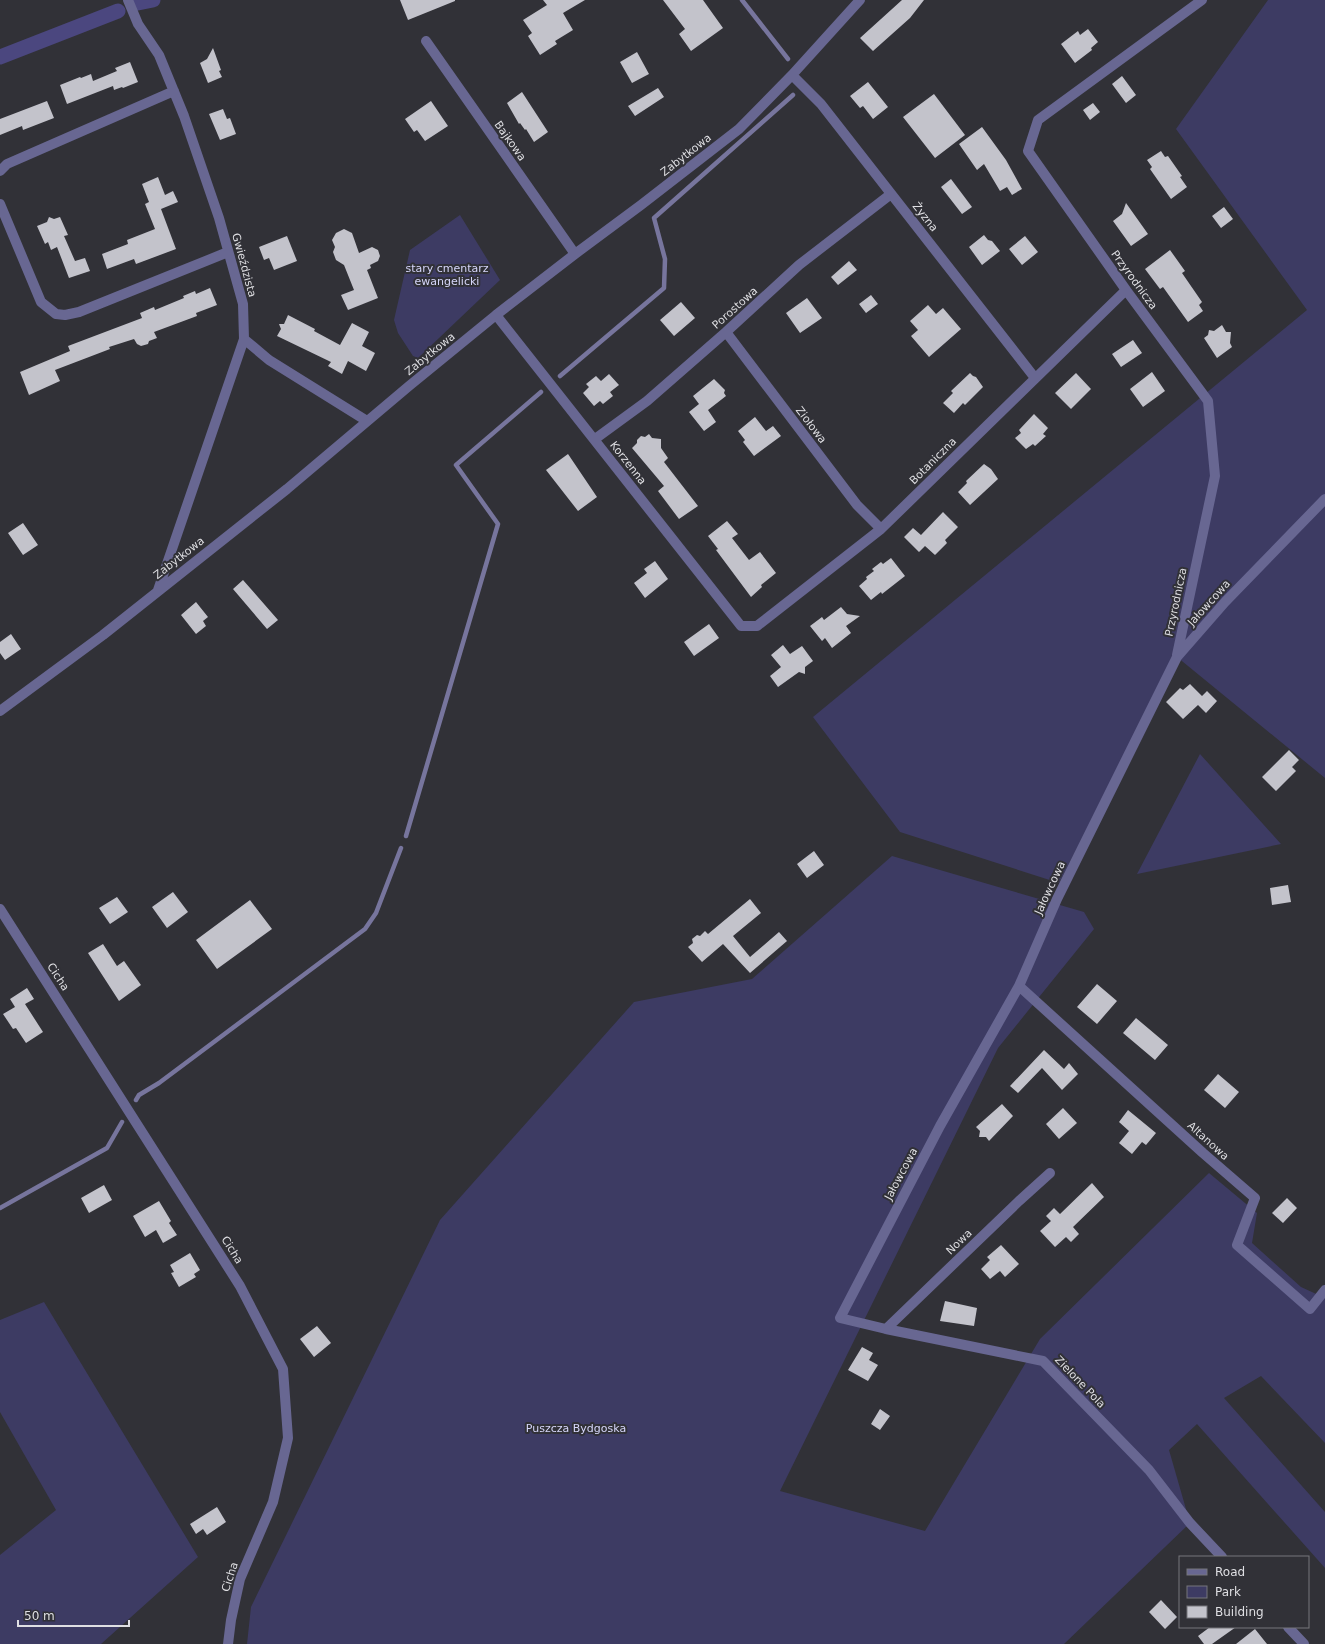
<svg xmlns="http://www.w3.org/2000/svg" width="1325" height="1644" font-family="'DejaVu Sans',sans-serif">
  <rect width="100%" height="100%" fill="#313137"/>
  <!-- green -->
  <path fill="#3d3b63" d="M1268,0H1325V778L1177,657L1059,883L900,832L813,717L1307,310L1176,129Z
    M460,215L500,280L418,358L413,356L398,333L394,320L410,250Z
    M1200,754L1281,844L1137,874Z
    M892,856L1084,912L1094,929L998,1048L780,1491L925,1531L1040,1339L1209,1173L1257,1213L1252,1243L1301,1287L1325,1298V1443L1261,1376L1224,1398L1325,1512V1568L1197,1424L1169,1450L1190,1523L1064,1644H247L251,1607L440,1220L634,1002L752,979Z
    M44,1302L198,1557L101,1644H0V1555L56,1510L0,1412V1320Z"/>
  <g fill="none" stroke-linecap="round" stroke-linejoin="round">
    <!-- stream -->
    <path stroke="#77759d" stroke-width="4.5" d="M742,0L788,59
      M560,376L664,288L665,259L654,218L793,95
      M406,836L498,524L456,465L541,392
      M136,1100L139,1095L159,1083L365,929L376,913L401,848
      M0,1208L107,1148L122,1122"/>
    <!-- canal -->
    <path stroke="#4b477f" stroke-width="15" d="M138,3L153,0
      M0,57L118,11"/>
  </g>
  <!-- building -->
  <path fill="#c3c3cb" d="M400,0H455V1L408,20Z
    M543,0H585L563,13L573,30L555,41L557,44L540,55L528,36L532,33L523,20L547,5Z
    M663,0H703L723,28L691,51L679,34L685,29Z
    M902,0H924L910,18L873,51L860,38Z
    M1088,29L1098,42L1091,48L1092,50L1075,63L1061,44L1078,31L1080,35Z
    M213,48L221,70L219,71L222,77L208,83L200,63L207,59Z
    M637,52L649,74L632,83L620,62Z
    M130,62L138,82L123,88L122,87L114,90L113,86L67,104L60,85L80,77L81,78L91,74L93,81L117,71L115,68Z
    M1122,76L1136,95L1126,103L1112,84Z
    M868,82L888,107L873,119L863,106L860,108L850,96Z
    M658,88L664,97L635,116L628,106Z
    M522,92L548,132L534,142L526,129L525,130L520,123L519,124L507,103Z
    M934,94L965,135L935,158L903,117Z
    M47,101L54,118L23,130L22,126L0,135V119Z
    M431,101L448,126L425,141L417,130L414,132L405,119Z
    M1093,103L1100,112L1090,120L1083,110Z
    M223,109L227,119L230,118L236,134L220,140L209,114Z
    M982,127L1006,160L1022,189L1012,195L1007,187L1000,191L984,164L977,170L959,144Z
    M1161,151L1165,157L1168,156L1182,176L1180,177L1187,187L1171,199L1150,169L1152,167L1147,160Z
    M158,177L165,195L173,191L178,202L161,209L176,249L136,264L134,259L107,269L102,254L128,244L127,240L155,229L145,204L149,202L142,184Z
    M951,179L972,207L962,214L941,187Z
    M1126,203L1148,234L1131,246L1113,221L1122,214Z
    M1224,207L1233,219L1221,228L1212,216Z
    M49,217L54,219L60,217L68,235L64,236L75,261L85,258L90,271L69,278L57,247L51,250L48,242L45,244L37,226L47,222Z
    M344,229L352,233L359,253L372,247L378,250L380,256L378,261L370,265L371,268L367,270L378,298L348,310L341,295L354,290L344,265L336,260L333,252L335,247L332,240L336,233Z
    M984,235L988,240L992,241L1000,251L982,265L969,247Z
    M287,236L297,261L274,270L269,258L264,260L259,247Z
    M1025,236L1038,252L1022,265L1009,249Z
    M1170,250L1185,271L1182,273L1202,302L1199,305L1203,311L1188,322L1163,287L1160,289L1145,269Z
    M849,261L857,270L838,285L831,277Z
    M210,288L217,305L196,313L197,316L154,332L157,338L149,341L148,344L141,346L137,344L134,339L109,347L110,349L55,370L60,381L29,395L20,372L70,351L68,346L142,318L140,313L154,307L155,310L184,298L183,296L195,291L196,294Z
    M871,295L878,304L866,313L859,304Z
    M807,298L822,318L800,333L786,313Z
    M681,302L695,318L674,336L660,320Z
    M928,305L936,314L943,308L961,329L929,357L911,336L918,330L910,321Z
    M288,315L315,329L314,331L340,345L352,323L369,332L362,346L375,353L366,371L348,361L342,374L328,366L331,362L277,336L281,329L279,324H284Z
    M1222,325L1226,332H1231L1230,343L1232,347L1217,358L1204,338L1208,335L1209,330L1214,331Z
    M1133,340L1142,353L1121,367L1112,354Z
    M1152,372L1165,391L1143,407L1130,389Z
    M970,373L973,376L976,377L983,387L965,405L963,403L954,413L943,403L953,393L951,391Z
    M1076,373L1091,389L1071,409L1055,393Z
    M609,374L619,385L610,392L613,396L603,404L600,401L594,406L583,393L589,387L586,384L596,376L601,381Z
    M714,379L725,390L724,393L726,396L708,410L716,422L704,431L689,412L699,404L693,396Z
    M1034,414L1048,428L1043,434L1046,436L1035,446L1033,444L1026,449L1015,438L1021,433L1019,430Z
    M755,417L766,431L773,426L781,436L754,456L743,442L745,440L738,431Z
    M649,434L652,438L661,439V448L668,458L664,462L698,506L679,519L658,491L664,486L632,448L637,443V440L641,436L645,437Z
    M568,454L597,497L578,511L546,470Z
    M984,464L991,469L998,479L970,505L958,492L967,483L966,481Z
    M943,512L958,527L945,540L947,543L935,555L925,546L919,552L904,537L913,528L921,535Z
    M727,521L738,534L732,538L749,560L760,552L776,573L761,585L762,587L751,597L716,550L718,549L708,536Z
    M23,523L38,545L23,555L8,533Z
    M891,558L905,576L882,594L881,592L871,600L859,586L867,579L866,577L874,571L872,569L881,562L883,564Z
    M655,561L668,579L645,598L634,583L647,573L644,569Z
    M243,580L278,620L267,629L233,589Z
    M196,602L208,617L203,621L206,626L196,634L181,615Z
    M841,607L847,614L860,616L846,626L851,633L832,648L825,638L822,641L810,626L822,617L824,620Z
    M709,624L719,638L694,656L684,642Z
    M11,634L21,649L5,660L0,653V642Z
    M783,645L790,654L802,646L813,661L805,667V674L799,672L778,687L770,676L781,667L771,655Z
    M1190,684L1202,696L1207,691L1217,701L1206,713L1198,705L1183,719L1166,702L1180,688L1183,690Z
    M1289,750L1299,760L1292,767L1296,771L1276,791L1262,777Z
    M814,851L824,865L807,878L797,864Z
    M1288,885L1291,902L1272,905L1270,888Z
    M173,892L188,912L167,928L152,907Z
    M117,897L128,912L110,924L99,908Z
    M750,899L761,913L733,936L750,957L779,932L787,941L750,973L723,944L702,962L688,947L693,943L692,939L697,935L700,936L705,931L708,934Z
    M250,900L272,929L217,969L196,940Z
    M103,944L117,966L124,961L141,985L119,1001L88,953Z
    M1097,984L1117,1001L1097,1024L1077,1007Z
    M27,988L34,999L25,1004L43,1032L26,1043L16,1028L13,1029L3,1014L15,1007L10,999Z
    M1136,1018L1168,1045L1155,1060L1123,1033Z
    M1044,1050L1064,1069L1069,1063L1078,1074L1062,1090L1042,1068L1018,1093L1010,1086Z
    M1218,1074L1239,1092L1225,1108L1204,1090Z
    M1002,1104L1013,1116L989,1141L986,1137H979L980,1131L976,1127Z
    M1063,1108L1077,1123L1059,1139L1046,1124Z
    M1128,1110L1156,1133L1146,1145L1142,1142L1132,1154L1119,1143L1129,1131L1119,1122Z
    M1092,1183L1104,1197L1073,1227L1079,1234L1071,1242L1066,1237L1055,1247L1040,1231L1051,1221L1046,1216L1054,1208L1060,1214Z
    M104,1185L112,1200L89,1213L81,1198Z
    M1287,1198L1297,1208L1283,1223L1272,1213Z
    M159,1201L171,1221L169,1223L177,1235L163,1243L156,1230L145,1237L133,1216Z
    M1001,1245L1019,1264L1005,1277L1000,1271L990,1279L981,1269L990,1260L987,1257Z
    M190,1253L200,1270L194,1274L196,1277L179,1287L171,1273L174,1272L170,1265Z
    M945,1301L977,1308L974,1326L940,1321Z
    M317,1326L331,1343L314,1357L300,1339Z
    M862,1347L873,1353L869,1360L878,1365L868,1381L848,1370Z
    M880,1409L890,1416L880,1430L871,1424Z
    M217,1507L226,1522L207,1535L203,1529L196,1534L190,1524Z
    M1161,1600L1177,1617L1165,1629L1149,1612Z
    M1210,1627H1236L1212,1644H1204L1198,1636Z
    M1255,1629L1267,1644H1236Z"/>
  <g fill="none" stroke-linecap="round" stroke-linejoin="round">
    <!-- minor -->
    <path stroke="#686792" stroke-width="10" d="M128,0L138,24L159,55L184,116L219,218L243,304L244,339L158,590
      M426,41L575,254
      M792,75L821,104L1035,378
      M0,171L7,164L174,91
      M0,204L41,302L56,314L65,315L79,312L228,252
      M496,315L741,626H757L881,529L1126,290
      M726,332L857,505L881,529
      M244,339L269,360L367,421
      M595,439L647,401L726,332L799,265L891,194
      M1177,655L1215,476L1208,401L1126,290L1028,151L1038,120L1202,0
      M0,711L103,635L287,489L409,386L496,315L575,254L641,205L739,129L792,75L860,0
      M0,909L240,1286L283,1369L288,1438L273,1502L240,1579L231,1620L228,1644
      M1019,986L1203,1153L1255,1198L1237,1245L1310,1309L1325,1290
      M886,1329L1019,1201L1050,1173
      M1222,1557L1190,1523L1149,1470L1043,1361L886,1329L840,1318L940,1126L1019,986L1057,899L1177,657L1225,602L1325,499
      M1288,1627L1304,1644"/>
  </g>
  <g text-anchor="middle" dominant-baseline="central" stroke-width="4" stroke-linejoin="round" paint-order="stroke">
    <!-- street labels -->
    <g font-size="11" fill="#dfdfe3" stroke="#313137">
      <text transform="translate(510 141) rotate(55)">Bajkowa</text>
      <text transform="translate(686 155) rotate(-38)">Zabytkowa</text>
      <text transform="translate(925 217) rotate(52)">Żyzna</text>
      <text transform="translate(244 265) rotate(75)">Gwieździsta</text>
      <text transform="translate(1134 280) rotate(54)">Przyrodnicza</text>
      <text transform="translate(735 308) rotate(-42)">Porostowa</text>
      <text transform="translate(430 354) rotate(-39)">Zabytkowa</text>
      <text transform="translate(811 425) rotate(53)">Ziołowa</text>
      <text transform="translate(933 461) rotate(-45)">Botaniczna</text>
      <text transform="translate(628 463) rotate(52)">Korzenna</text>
      <text transform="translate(179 558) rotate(-38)">Zabytkowa</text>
      <text transform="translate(1176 602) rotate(-78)">Przyrodnicza</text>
      <text transform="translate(1209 603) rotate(-48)">Jałowcowa</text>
      <text transform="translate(1050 888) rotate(-65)">Jałowcowa</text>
      <text transform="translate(58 977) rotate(57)">Cicha</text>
      <text transform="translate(1208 1141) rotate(42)">Altanowa</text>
      <text transform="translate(901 1174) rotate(-62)">Jałowcowa</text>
      <text transform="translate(959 1242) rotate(-44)">Nowa</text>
      <text transform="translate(232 1250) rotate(58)">Cicha</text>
      <text transform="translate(1080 1382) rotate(46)">Zielone Pola</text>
      <text transform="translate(230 1577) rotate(-72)">Cicha</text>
    </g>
    <!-- park labels -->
    <g font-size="11" fill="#d6d6fa" stroke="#313137">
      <text x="447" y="268">stary cmentarz<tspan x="447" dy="13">ewangelicki</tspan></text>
      <text x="576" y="1428">Puszcza Bydgoska</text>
    </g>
  </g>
  <!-- legend -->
  <rect x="1179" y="1556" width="130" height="72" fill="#313137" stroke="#77777c"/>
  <rect x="1187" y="1569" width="20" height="6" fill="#686792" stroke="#77777c"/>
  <text x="1215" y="1576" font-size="12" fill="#dfdfe3">Road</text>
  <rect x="1187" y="1586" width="20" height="12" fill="#3d3b63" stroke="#77777c"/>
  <text x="1215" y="1596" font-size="12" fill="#dfdfe3">Park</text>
  <rect x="1187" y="1606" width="20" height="12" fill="#c3c3cb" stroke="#77777c"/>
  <text x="1215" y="1616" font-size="12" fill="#dfdfe3">Building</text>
  <!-- scale -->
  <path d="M18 1620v6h111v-6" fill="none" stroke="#dfdfe3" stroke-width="2"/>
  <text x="24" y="1620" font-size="12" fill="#dfdfe3" stroke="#313137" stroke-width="3" paint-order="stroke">50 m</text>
</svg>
